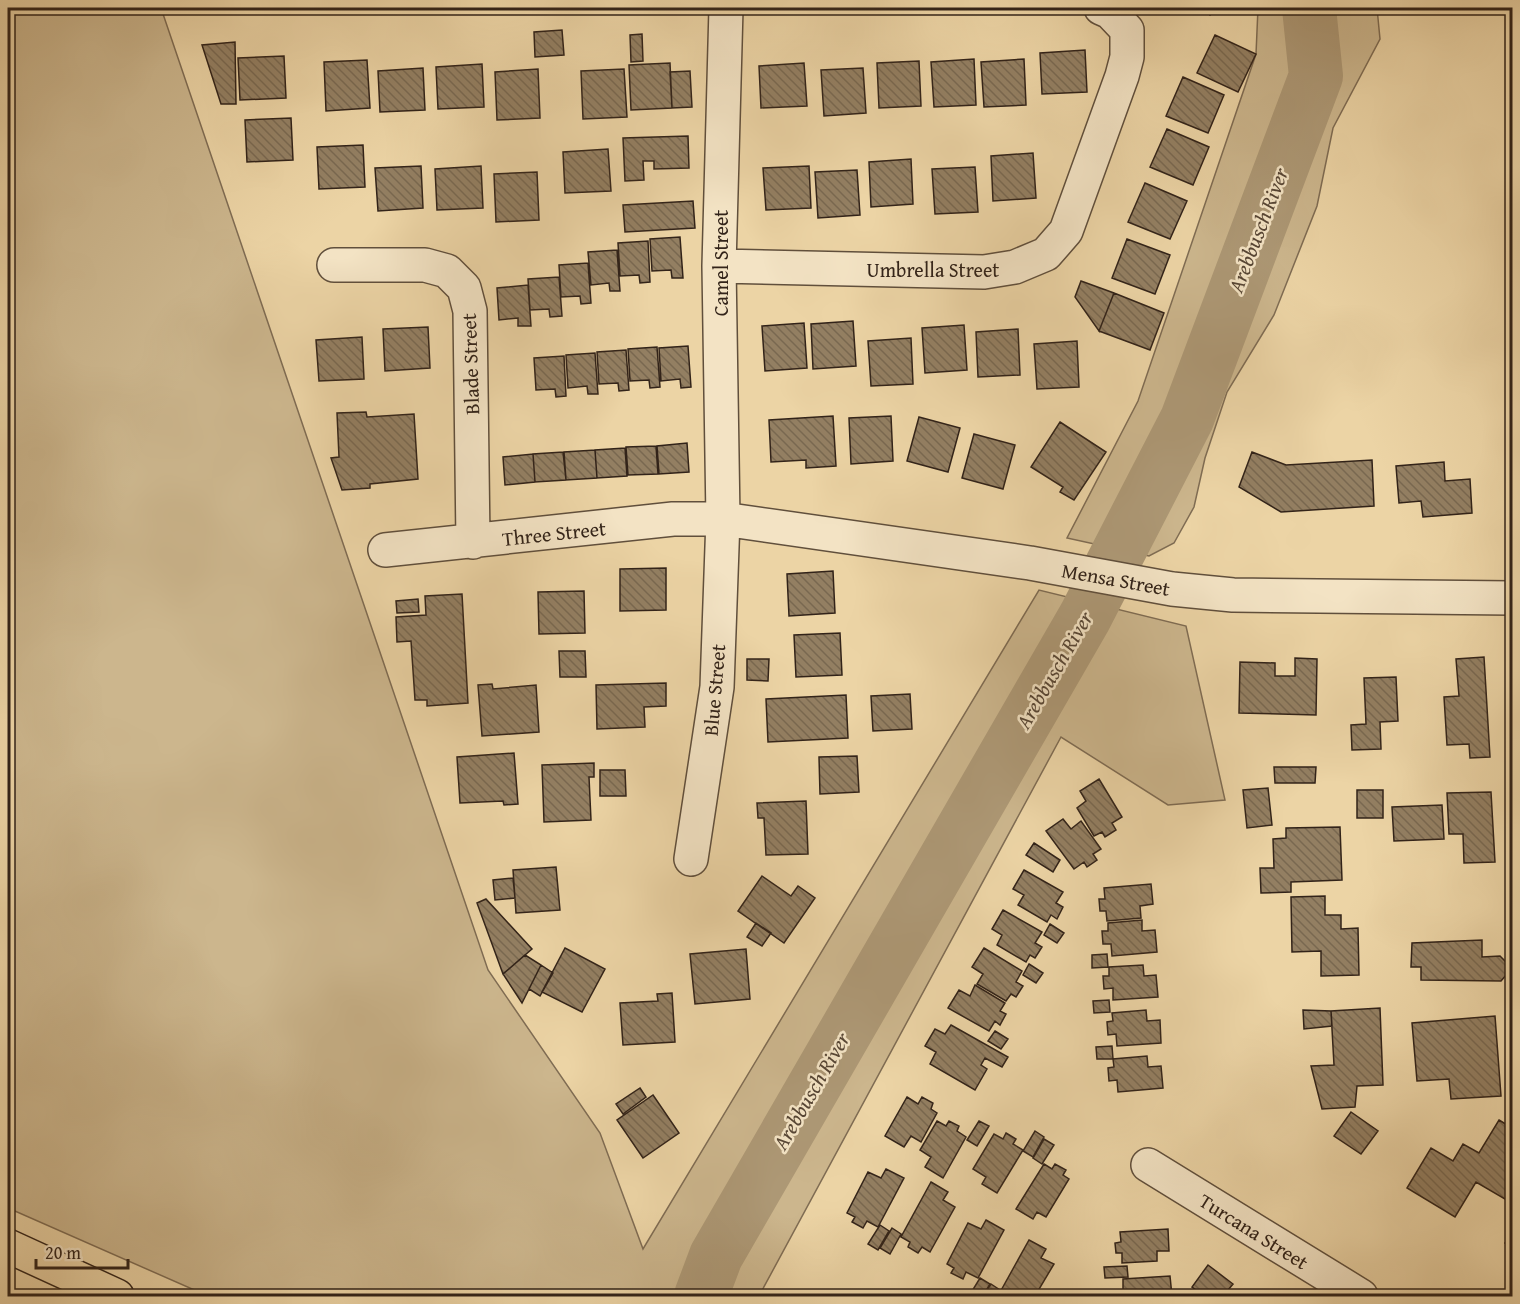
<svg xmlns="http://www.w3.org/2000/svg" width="1520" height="1304" font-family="'Gentium Book Plus',serif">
  <defs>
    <pattern id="building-back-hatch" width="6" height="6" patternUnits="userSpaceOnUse" patternTransform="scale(1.5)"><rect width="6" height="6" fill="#937f62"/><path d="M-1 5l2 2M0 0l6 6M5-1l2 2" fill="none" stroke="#796850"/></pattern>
  </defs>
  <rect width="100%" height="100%" fill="#ecd4a5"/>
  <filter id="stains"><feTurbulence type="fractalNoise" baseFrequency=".00333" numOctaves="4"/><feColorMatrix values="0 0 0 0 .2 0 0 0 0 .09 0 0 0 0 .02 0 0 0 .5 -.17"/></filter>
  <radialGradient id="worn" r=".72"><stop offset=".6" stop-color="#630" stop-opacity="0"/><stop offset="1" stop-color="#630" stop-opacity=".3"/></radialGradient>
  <!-- grass -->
  <path fill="#ccb68d" stroke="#7f6c53" stroke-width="1.5" d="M8,8H161L488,970L600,1133L643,1249L1039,590L1186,626L1225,800L1168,805L1061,737L759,1296H208L8,1208Z
    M1258,8H1377L1380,39L1333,128L1317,206L1274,315L1227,392L1205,458L1194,507L1174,543L1149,556L1067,538L1138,401L1256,54Z"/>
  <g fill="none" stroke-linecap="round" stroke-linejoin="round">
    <!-- river -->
    <path stroke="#ad9875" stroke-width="54" d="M701,1296L716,1256L1085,617L1187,419L1316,76L1309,8"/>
  </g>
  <!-- building -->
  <path fill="url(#building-back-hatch)" stroke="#322319" stroke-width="1.5" d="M1205,8H1221L1210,15Z
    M562,30L564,55L535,57L534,32Z
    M642,34L643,61L631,62L630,35Z
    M1215,35L1256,54L1238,92L1197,73Z
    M235,42L236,104H221L202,45Z
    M1085,50L1087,92L1042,94L1040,53Z
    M284,56L286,98L240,100L238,58Z
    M974,59L976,105L934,107L931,62Z
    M1024,59L1026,105L984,107L981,62Z
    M367,60L370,108L326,111L324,62Z
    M919,61L921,106L879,108L877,63Z
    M670,63L672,108L631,110L629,65Z
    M804,63L807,106L761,108L759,66Z
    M482,64L484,107L438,109L436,67Z
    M423,68L425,110L380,112L378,71Z
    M863,68L866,113L824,116L821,70Z
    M538,69L540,118L497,120L495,72Z
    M624,69L627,117L583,119L581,71Z
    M690,71L692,107L672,108L670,72Z
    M1183,77L1224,95L1208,133L1166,116Z
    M291,118L293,160L247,162L245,120Z
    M1167,129L1209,147L1193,185L1150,167Z
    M688,136L689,168L654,169V161H643L644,180L625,181L623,138Z
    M363,145L365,187L319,189L317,147Z
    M608,149L611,191L565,193L563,152Z
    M1033,153L1036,198L993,201L991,156Z
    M911,159L913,204L871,207L869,162Z
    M421,166L423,208L378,211L375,168Z
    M481,166L483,208L437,210L435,169Z
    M809,166L811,208L766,210L763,168Z
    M975,167L978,212L935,214L932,169Z
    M857,170L860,215L818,218L815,172Z
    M537,172L539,220L496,222L494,174Z
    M1145,183L1187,201L1170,239L1128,222Z
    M693,201L695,228L625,232L623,205Z
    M680,237L683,278H672L671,270L652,271L650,239Z
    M1127,239L1170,255L1155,294L1112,278Z
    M648,241L650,282L640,283L639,275L620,276L618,243Z
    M617,250L620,291H610L609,283L591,285L588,252Z
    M588,263L591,303L581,304L580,296L561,297L559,265Z
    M559,277L562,316L550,317L549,309L530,310L528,279Z
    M1081,281L1114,293L1099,331L1075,297Z
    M528,285L531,326H518V318L499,320L497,288Z
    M1114,293L1164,313L1150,350L1099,331Z
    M853,321L856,366L813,369L811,324Z
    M804,323L807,368L765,371L762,326Z
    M964,325L967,370L925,373L922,328Z
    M428,327L430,368L385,371L383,329Z
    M1018,329L1020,375L978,377L976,332Z
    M362,337L364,379L319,381L316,340Z
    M911,338L913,384L871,386L868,341Z
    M1077,341L1079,387L1037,389L1034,344Z
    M688,346L691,387L681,388L680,379L661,381L659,348Z
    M657,347L660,387L650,388L649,380L630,381L628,349Z
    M626,350L629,390L619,391L618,383L599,384L597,352Z
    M595,353L598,394H588L587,386L568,388L566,355Z
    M564,356L566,396L556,397L555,389L536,390L534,358Z
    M366,412L367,417L414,414L418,479L370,484V488L342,490L331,458L339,457L337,413Z
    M833,416L836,466L806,468V460L771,462L769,420Z
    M891,416L893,461L851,464L849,418Z
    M919,417L960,428L948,472L907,461Z
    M1060,422L1106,452L1074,500L1060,492L1063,487L1031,467Z
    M974,434L1015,445L1003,489L962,478Z
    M687,443L689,472L659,474L657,446Z
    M656,446L658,474L628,475L626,447Z
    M625,448L627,476L597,478L595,450Z
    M595,450L597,478L566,480L564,452Z
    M563,452L566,480L535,482L533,454Z
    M1252,452L1286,465L1372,460L1374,506L1281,512L1239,487Z
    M533,454L535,482L505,485L503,457Z
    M1444,462L1445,481L1470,479L1472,513L1423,517L1421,501L1399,503L1396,466Z
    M666,568V610L620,611V569Z
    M833,571L835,613L789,616L787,574Z
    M584,591L585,633L539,634L538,592Z
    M462,594L468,703L427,706V700H415L411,641L397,642L396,617L426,615L425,596Z
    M418,599L419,612L397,613L396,601Z
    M840,633L842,675L796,677L794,635Z
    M559,651H585L586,677H560Z
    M1484,657L1490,757L1470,758L1469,744L1447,745L1444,697L1459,696L1456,659Z
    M1295,658L1317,659L1316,715L1239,713L1240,662L1275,663V676H1295Z
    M747,659H769L768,681L747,680Z
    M1396,677L1398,721L1380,722L1381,749L1352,750L1351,725L1366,724L1364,678Z
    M666,683V706L644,707L645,727L597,729L596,685Z
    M492,684L493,689L536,685L539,732L482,736L478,685Z
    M910,694L912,729L873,731L871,696Z
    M846,695L848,738L768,742L766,699Z
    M514,753L518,804L504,805L503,801L460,803L457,757Z
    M857,756L859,792L820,794L819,757Z
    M594,763V777H589L591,820L544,822L542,765Z
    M1274,767H1316L1315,783H1275Z
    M600,770H625L626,796H600Z
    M1099,779L1122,817L1112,823L1116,830L1105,837L1102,832L1094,836L1077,808L1086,801L1080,791Z
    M1268,788L1272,825L1247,828L1243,790Z
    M1357,790H1383V818H1357Z
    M1491,792L1495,862L1464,863L1463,834H1449L1447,793Z
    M806,801L808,854L766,855L764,818H758L757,803Z
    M1442,805L1444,839L1394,841L1392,807Z
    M1063,819L1071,829L1081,821L1101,849L1093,854L1097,860L1087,867L1084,862L1074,869L1046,831Z
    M1340,827L1342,880L1291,882V892L1261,893L1260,868H1274L1273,839L1286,838V828Z
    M1034,843L1060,860L1053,872L1026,855Z
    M556,867L560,910L516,913L513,870Z
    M1024,870L1063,892L1056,903L1063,907L1057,919L1051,915L1047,922L1018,905L1024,895L1013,889Z
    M762,876L791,896L798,886L815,898L784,943L738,911Z
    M513,878L515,898L495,900L493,880Z
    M1151,884L1153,904L1140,906L1141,918L1107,921L1106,911H1100L1099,899H1105L1104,888Z
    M1325,896V915H1341V929L1358,928L1359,975L1321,976V951L1292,952L1291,897Z
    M486,899L532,949L503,974L477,903Z
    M1003,910L1042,932L1035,943L1042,947L1035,958L1030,955L1026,962L997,945L1002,935L992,929Z
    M1142,920V931L1155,930L1157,952L1112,956L1111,944H1103L1102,931H1108V923Z
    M756,923L771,933L762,946L747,937Z
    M1050,924L1064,933L1057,943L1044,935Z
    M1482,940V957L1500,956L1512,968L1501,981L1421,980V967H1411L1412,943Z
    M565,948L605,969L582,1012L542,992Z
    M984,948L1022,971L1016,982L1023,986L1016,997L1011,994L1006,1001L977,984L983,974L972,967Z
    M746,949L750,999L695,1004L690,954Z
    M1107,954L1108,967L1092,968V955Z
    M525,955L541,965L522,1003L503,974Z
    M1029,964L1043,973L1036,983L1023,975Z
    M541,965L553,973L540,996L529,989Z
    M1143,965L1144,976L1156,975L1158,997L1113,1000V988L1104,989L1103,976H1109V967Z
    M975,985L1005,1003L1000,1011L1006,1014L1000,1025L995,1021L989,1031L948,1008L959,990L970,996Z
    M672,993L675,1042L623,1045L620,1003L658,1001L657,994Z
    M1109,1000L1110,1012L1094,1013L1093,1001Z
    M1380,1008L1383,1085L1357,1086L1355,1107L1322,1109L1311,1066L1334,1065L1331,1011Z
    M1146,1010L1147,1021L1160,1020L1161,1043L1117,1046L1116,1034L1108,1035L1107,1022L1113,1021L1112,1013Z
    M1303,1010L1331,1011L1332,1026L1304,1029Z
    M1495,1016L1501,1096L1451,1099L1449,1079L1417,1081L1412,1023Z
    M951,1025L1008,1057L1002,1067L985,1058L981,1065L987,1069L975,1090L930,1064L936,1052L925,1046L935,1029L945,1034Z
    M995,1031L1008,1039L1001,1049L988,1041Z
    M1112,1046L1113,1059H1097L1096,1047Z
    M1147,1056L1148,1067L1161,1066L1163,1088L1118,1092L1117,1080L1109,1081L1108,1068L1114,1067L1113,1059Z
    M640,1088L646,1097L623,1114L616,1104Z
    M653,1095L679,1133L643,1158L617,1120Z
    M907,1097L918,1104L922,1097L933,1103L931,1109L937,1113L921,1142L911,1136L904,1147L885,1136Z
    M1351,1112L1378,1131L1361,1154L1334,1136Z
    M1499,1120L1512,1128V1198L1510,1202L1476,1182L1455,1217L1407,1188L1431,1148L1453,1161L1463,1144L1479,1153Z
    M937,1121L946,1126L949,1121L959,1126L957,1131L966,1137L943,1178L925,1167L931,1157L920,1150Z
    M979,1121L989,1126L977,1146L967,1140Z
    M1035,1131L1044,1137L1033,1157L1023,1151Z
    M1006,1133L1016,1139L1013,1144L1023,1150L997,1193L982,1184L986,1177L973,1169L994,1134L1003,1139Z
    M1044,1139L1054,1145L1042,1164L1033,1158Z
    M1044,1164L1052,1169L1055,1164L1066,1170L1063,1175L1069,1179L1046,1217L1037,1212L1033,1219L1016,1209Z
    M886,1169L904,1178L878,1227L867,1221L863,1228L852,1222L855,1217L847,1213L868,1172L881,1178Z
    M931,1182L948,1192L943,1200L955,1207L930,1252L922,1247L918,1253L908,1247L910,1242L901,1237Z
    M986,1220L1004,1230L978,1278L966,1272L963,1279L951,1273L954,1268L947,1264L968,1223L981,1229Z
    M880,1225L889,1231L878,1250L868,1244Z
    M892,1228L901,1234L890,1254L880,1248Z
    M1168,1229L1169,1251H1157V1261L1122,1263V1253H1116L1115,1243L1121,1242L1120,1232Z
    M1512,1232V1248L1505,1243Z
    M1029,1240L1046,1249L1041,1258L1054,1264L1035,1296H1004L999,1294Z
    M1208,1265L1233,1284L1223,1296H1204L1192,1287Z
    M1127,1266L1128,1277L1105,1278L1104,1267Z
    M1170,1276L1172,1296H1118L1117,1290H1123V1279Z
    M980,1278L990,1284L983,1296H969Z
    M991,1284L1000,1290L997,1296H983Z"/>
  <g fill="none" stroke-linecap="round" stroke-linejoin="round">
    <defs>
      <path id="street" d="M334,265H425L447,271L464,288L470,311L473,542
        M719,266L984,272L1015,267L1046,254L1066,231L1122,76L1127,57V30L1110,12L1101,8
        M385,550L673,519H723L1030,563L1172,589L1233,595L1512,598
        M691,859L717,687L723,519L719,266L726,8
        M1148,1165L1361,1296"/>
      <path id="highway" d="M8,1246L117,1296"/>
    </defs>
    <!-- street casing -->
    <use href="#street" stroke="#604f3c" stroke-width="36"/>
    <!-- highway casing -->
    <use href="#highway" stroke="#322319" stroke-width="36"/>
    <!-- street -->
    <use href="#street" stroke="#f3e3c4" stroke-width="33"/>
    <!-- highway -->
    <use href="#highway" stroke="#ecd4a5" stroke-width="33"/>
  </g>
  <g text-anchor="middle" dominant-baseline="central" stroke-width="5" stroke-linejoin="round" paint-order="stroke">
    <!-- street labels -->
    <g font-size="20" fill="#322319" stroke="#f3e3c4">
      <text transform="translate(720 263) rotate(-90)">Camel Street</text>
      <text x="933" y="269">Umbrella Street</text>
      <text transform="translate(470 364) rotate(-92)">Blade Street</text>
      <text transform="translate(554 533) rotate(-6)">Three Street</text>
      <text transform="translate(1116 579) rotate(10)">Mensa Street</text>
      <text transform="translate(714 690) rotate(-85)">Blue Street</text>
      <text transform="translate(1254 1231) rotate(32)">Turcana Street</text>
    </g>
    <!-- water labels -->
    <g font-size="21" font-style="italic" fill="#574635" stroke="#f3e3c4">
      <text transform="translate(1258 230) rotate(-69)">Arebbusch River</text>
      <text transform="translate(1054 670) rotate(-60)">Arebbusch River</text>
      <text transform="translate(811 1091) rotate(-60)">Arebbusch River</text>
    </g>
  </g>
  <!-- margin -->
  <rect width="1520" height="1304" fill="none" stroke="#ecd4a5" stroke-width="30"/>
  <rect x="9" y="9" width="1502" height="1286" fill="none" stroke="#322319" stroke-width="3"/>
  <rect x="15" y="15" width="1490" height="1274" fill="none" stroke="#322319" stroke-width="1.5"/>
  <!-- scale -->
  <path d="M36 1259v9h92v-9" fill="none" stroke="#322319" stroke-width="3"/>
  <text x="45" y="1259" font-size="18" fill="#322319" stroke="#f3e3c4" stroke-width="4.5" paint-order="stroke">20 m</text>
  <rect width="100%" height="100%" filter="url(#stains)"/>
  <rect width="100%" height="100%" fill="url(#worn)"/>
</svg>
